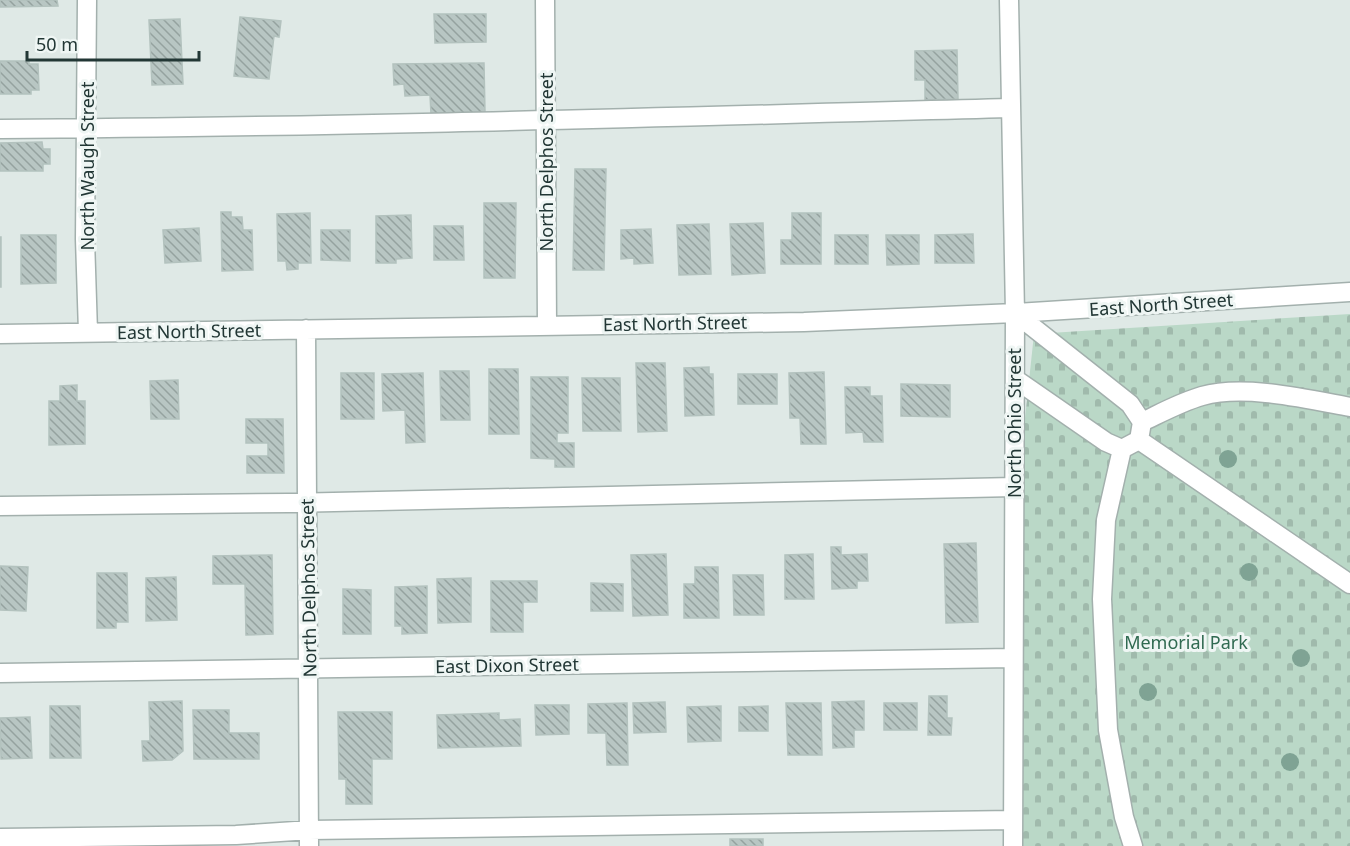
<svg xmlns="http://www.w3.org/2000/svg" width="1350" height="846" font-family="'Noto Sans',sans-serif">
  <defs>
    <pattern id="cemetery-stones" width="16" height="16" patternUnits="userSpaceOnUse" patternTransform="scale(1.5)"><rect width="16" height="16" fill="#bad8c7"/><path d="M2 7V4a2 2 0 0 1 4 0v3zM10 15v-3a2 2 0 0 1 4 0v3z" fill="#a0baac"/></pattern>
    <pattern id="building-back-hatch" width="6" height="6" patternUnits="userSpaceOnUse" patternTransform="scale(1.5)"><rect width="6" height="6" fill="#b8c6c3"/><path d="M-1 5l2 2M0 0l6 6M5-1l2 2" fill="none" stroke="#95a29f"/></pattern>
  </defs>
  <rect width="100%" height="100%" fill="#dfe9e6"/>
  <!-- cemetery -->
  <path fill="url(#cemetery-stones)" d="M1350,314V846H1022L1023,437L1034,334Z"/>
  <!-- building -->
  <path fill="url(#building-back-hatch)" stroke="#b3c2be" stroke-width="1.5" d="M0,0H57L58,6L0,7Z
    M434,14H486V42L435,43Z
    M240,17L281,21L279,37L274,36L269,79L234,76Z
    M180,19L183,84L152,85L149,20Z
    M957,50L958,99L925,100V80H915V51Z
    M0,61H29V64H38L39,90H31V94H0Z
    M484,63L485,113L431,114L430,95L405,96L404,84L394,85L393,64Z
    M42,142L43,149H50V164H43V171H0V143Z
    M575,169H606L604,270H573Z
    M484,203H516L515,278H484Z
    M221,212H231V217H242L243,230H252L253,270L222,271Z
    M310,213L311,263H298V269L287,270L286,261H278L277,214Z
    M792,213H821V264H781V240H792Z
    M411,215L412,258L396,259V263H376V216Z
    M763,223L765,273L732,275L730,224Z
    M709,224L711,274L679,275L677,225Z
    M434,226H463L464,260H434Z
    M199,228L201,261L165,263L163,230Z
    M651,229L653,263L634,264V258L621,259V230Z
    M321,230H350V261L321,260Z
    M973,234L974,263H935V235Z
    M21,235H56V283L21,284Z
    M835,235H868V264H835Z
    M886,235H919V264L887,265Z
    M0,237H1V287H0Z
    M636,363H665L667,431L638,432Z
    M709,367V374H713L714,415L685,416L684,368Z
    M489,369H518L519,434H489Z
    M440,371H469L470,420H441Z
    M824,372L826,444H801L800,418H790L789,373Z
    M341,373H374V419H341Z
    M423,373L425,442L406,443L405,410L383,411L382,374Z
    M738,374H777V404H738Z
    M531,377H568V433H557V443H574V467H555V459L531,458Z
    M582,378H620L621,431H583Z
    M178,380L179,419H151L150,381Z
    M901,384L950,385V417L901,416Z
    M77,385V401H85V444L49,445V401H60V386Z
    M845,387H870V396H882L883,442H864L863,432L846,433Z
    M246,419H283L284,473H247V456H268V443H246Z
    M976,543L978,622L946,623L944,544Z
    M831,547H841V555L867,554L868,581H857V588L832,589Z
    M666,554L668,615L633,616L631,555Z
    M813,554L814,599H785V555Z
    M272,555L273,634L246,635L245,584H213V556Z
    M0,566L28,567L26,611L0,610Z
    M695,567H718L719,618H684V584H695Z
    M97,573H127L128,622H116V628H97Z
    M733,575H763L764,615H734Z
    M176,577L177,620L146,621V578Z
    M471,578V622L438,623L437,579Z
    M491,581H537V602H523V632H491Z
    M591,583L623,584V611H591Z
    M427,586V633L402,634V626H395V587Z
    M343,589L371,590V634H343Z
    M929,696H947V718H952L951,735H928Z
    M182,701L183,751L172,760L143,761L142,741H150L149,702Z
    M864,701V730H854V747L833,748L832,702Z
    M665,702L666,732L634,733L633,703Z
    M627,703L628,765H607L606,733H588V704Z
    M786,703H821L822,755H788Z
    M884,703H917V730H884Z
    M535,705H569V734L536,735Z
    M50,706H80L81,758H50Z
    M721,706V741L688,742L687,707Z
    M768,706V731H739V707Z
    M193,710H229V733H259V759H194Z
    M338,712H392V759H372V804H346V779H339Z
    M499,713V720L520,719L521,746L438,748L437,715Z
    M30,717L32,758L1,759L0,718Z
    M730,839H763V846H730Z"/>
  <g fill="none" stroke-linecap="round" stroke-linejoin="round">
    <defs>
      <path id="minor" d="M87,0L85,239L88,332
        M545,0L547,324
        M1009,0L1015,313L1013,846
        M0,129C337,127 673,117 1010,108
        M1015,313L1130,404L1142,422L1139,440L1122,449L1106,442L1015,379
        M306,329L309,846
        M0,334L804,322L1015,313L1350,292
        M1142,422C1161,413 1181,402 1202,396C1244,384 1307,399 1350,407
        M1139,440L1350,584
        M1122,449L1106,520L1102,599L1108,730L1124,817L1133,846
        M0,506L289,503L1014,487
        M0,673L1013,658
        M0,838L236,835L310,830L1013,820"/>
    </defs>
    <!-- minor casing -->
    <use href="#minor" stroke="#a3b0ad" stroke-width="21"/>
    <!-- minor -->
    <use href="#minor" stroke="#fff" stroke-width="18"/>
  </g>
  <!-- trees -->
  <g fill="#7fa394">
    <circle cx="1228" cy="459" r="9"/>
    <circle cx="1249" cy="572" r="9"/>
    <circle cx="1301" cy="658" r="9"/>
    <circle cx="1148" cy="692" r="9"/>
    <circle cx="1290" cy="762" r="9"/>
  </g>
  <g text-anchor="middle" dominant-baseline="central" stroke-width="6" stroke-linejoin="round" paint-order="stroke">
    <!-- street labels -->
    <g font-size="18" fill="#223735" stroke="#eff6f4">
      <text transform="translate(546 162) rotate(-90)">North Delphos Street</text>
      <text transform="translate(87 166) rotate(-90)">North Waugh Street</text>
      <text transform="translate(1161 304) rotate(-4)">East North Street</text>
      <text transform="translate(675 323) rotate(-1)">East North Street</text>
      <text transform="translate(189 331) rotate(-1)">East North Street</text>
      <text transform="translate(1014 423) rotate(-90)">North Ohio Street</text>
      <text transform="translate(308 588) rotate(-91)">North Delphos Street</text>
      <text transform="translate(507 665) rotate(-1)">East Dixon Street</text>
    </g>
    <!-- park labels -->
    <g font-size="18" fill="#306a51" stroke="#eff6f4">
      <text x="1186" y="642">Memorial Park</text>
    </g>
  </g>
  <!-- scale -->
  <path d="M27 51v9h172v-9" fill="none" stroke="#223735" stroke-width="3"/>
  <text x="36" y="51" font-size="18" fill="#223735" stroke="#eff6f4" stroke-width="4.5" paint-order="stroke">50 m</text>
</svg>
